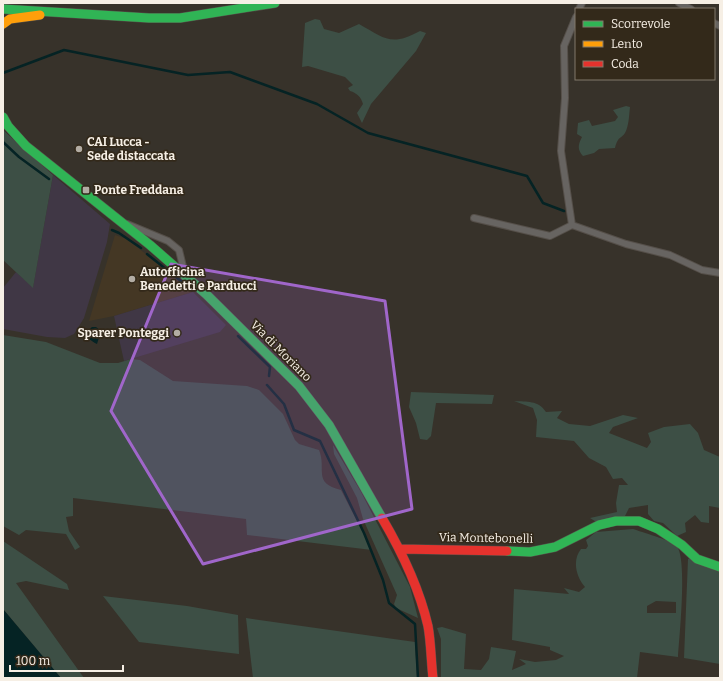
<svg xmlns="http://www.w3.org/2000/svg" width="723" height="681" font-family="Bitter,serif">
  <rect width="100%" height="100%" fill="#37322a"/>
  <!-- built -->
  <path fill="#443724" d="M115,235L127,239L193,292L114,316L89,321Z"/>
  <!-- industrial -->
  <path fill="#403745" d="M53,175L110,224L107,242L84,318L74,334L65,338L47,337L3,329V288L16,272L33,287Z
    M193,292L226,325L220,332L124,361L114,316Z"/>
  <!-- green -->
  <path fill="#3d4f45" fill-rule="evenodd" d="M315,19L320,20L324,29L339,33L359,24C384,38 391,47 420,31L426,33L416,51L371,104L362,123L357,113L363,104C361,97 357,93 350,91L348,88L353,85L345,77L308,66L302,67L305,23Z
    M626,106L630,107C629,115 629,126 625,133C621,139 618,136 615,148L599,149L594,153L583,156C577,149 578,145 582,137L577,134L578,123L589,120L592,126L615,121L618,117L613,110Z
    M3,130L53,175L33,288L3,260Z
    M3,335L46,342L100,363H118L131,359L140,360L173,381L247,386L259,390L283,414L295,440L299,444L319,450C327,469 312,483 341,490L372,550L247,535L246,519L73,498V516L66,517L69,531L80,547L75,550L66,534L26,530L19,535L3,526Z
    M411,392L494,395L492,404L436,403L431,436L427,440L420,439L416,423L409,407Z
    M514,401C527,402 538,400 546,412L562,411L557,418L569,424L590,426L623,415L638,418L613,427L609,433L647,448L651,442L648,433L664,427L690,424L698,433L704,450L720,457V508L709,506V523L701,522L695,515L685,523L686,532L677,536L663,523L654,521L648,514V505L629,508L625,516L598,523L590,518L617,512L616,503L619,485H628L622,478L613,479L606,467L589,458L574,441L536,437L537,420L533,408Z
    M333,445L361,492L410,587L418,618L396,608L394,604L397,595L363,519L357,498L334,454Z
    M633,529C641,532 670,540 676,545C688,556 679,638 678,657L640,652L637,678H441V639L437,628L442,627L466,634L464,669L481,670L489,659L491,647L516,651L512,670L526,664L519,659L535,662L556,660L564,656L550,650V647L512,640L514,589L569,594L564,588L579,592L585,587C576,577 572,560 581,549H586L588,546L586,540L596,532ZM656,601L676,602V613H647V606Z
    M3,541L67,584L69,590L26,581L16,583L84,678H61L3,609Z
    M690,558L720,569V664L684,658L688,559Z
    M103,596L187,606L238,615L239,654L139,642Z
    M246,618L415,642L417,678H253Z"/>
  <!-- water -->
  <path fill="#052324" d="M92,327H96L101,331L97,344C88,339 82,335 92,327Z
    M3,609L61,678H3Z"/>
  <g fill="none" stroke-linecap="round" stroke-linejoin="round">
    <!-- stream -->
    <path stroke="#052324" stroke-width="2.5" d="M3,73L64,50L188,75L230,72L317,104L368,133L527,176L543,203L564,211
      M3,142L19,157L49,179
      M112,230L119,233L141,248
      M147,254L192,290
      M238,336L270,367L269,376
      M267,385L284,404L294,430L320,441L364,533L383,580L389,603L415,624L418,678"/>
    <defs>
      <path id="street" d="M679,3L691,9
        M579,9L582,3
        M714,23L720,26
        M474,218L550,236L572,225L561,151L565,98L564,46L576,17
        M127,224L168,241L179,250L185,275
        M572,225L626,244L670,255L702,270L720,273"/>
      <path id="fast" d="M3,9L149,18H180L275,3
        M3,117L8,126L26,146L150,245L206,294L299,386L329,425L382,518
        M507,551L530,552L555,547L599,525L616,521H639L658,529L682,545L697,559L720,567"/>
      <path id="slow" d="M3,24L10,19L40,15"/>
      <path id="jam" d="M382,518C402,552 419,587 428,626C431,642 431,661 433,678
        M400,549L507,551"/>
    </defs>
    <!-- street casing -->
    <use href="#street" stroke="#554f49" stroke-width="8"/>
    <!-- fast casing -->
    <use href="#fast" stroke="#554f49" stroke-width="10"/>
    <!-- slow casing -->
    <use href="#slow" stroke="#554f49" stroke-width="10"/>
    <!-- jam casing -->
    <use href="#jam" stroke="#554f49" stroke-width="10"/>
    <!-- street -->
    <use href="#street" stroke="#676461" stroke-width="6"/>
    <!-- fast -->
    <use href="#fast" stroke="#30b455" stroke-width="9"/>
    <!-- slow -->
    <use href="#slow" stroke="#ff9f0a" stroke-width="9"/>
    <!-- jam -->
    <use href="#jam" stroke="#e5322d" stroke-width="9"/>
  </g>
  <!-- marked area -->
  <path fill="#a066ca" fill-opacity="0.2" stroke="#a066ca" stroke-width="3" stroke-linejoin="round" d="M171,264L385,301L412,509L203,564L111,411Z"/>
  <!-- markers -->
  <g fill="#b3ada4" stroke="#33291a" stroke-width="1.5">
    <circle cx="79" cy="149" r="4"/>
    <rect x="82" y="186" width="8" height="8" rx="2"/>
    <circle cx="132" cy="279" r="4"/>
    <circle cx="177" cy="333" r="4"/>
  </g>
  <g text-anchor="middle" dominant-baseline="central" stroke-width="3.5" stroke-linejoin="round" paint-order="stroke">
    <!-- poi labels -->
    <g font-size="12" font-weight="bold" fill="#f6efe5" stroke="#33291a" text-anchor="start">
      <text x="87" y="142">CAI Lucca -<tspan x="87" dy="14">Sede distaccata</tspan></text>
      <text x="94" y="190">Ponte Freddana</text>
      <text x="140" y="272">Autofficina<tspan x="140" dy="14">Benedetti e Parducci</tspan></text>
      <text x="169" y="333" text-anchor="end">Sparer Ponteggi</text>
    </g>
    <!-- street labels -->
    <g font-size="12" fill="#f6efe5" stroke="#33291a">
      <text transform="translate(281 351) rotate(45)">Via di Moriano</text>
      <text transform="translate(486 538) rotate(1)">Via Montebonelli</text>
    </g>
  </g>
  <!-- border -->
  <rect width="723" height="681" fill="none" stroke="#f6efe5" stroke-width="8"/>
  <!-- legend -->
  <rect x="575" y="8" width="140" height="72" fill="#33291a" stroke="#81786b"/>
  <rect x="583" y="21" width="20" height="6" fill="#30b455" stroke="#81786b"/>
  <text x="611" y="28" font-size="12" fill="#f6efe5">Scorrevole</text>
  <rect x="583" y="41" width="20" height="6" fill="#ff9f0a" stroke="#81786b"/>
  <text x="611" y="48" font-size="12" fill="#f6efe5">Lento</text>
  <rect x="583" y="61" width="20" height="6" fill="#e5322d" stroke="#81786b"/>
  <text x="611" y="68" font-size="12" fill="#f6efe5">Coda</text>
  <!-- scale -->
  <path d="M10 665v6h113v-6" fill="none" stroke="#f6efe5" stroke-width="2"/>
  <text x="16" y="665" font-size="12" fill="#f6efe5" stroke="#33291a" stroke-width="3" paint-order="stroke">100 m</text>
</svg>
